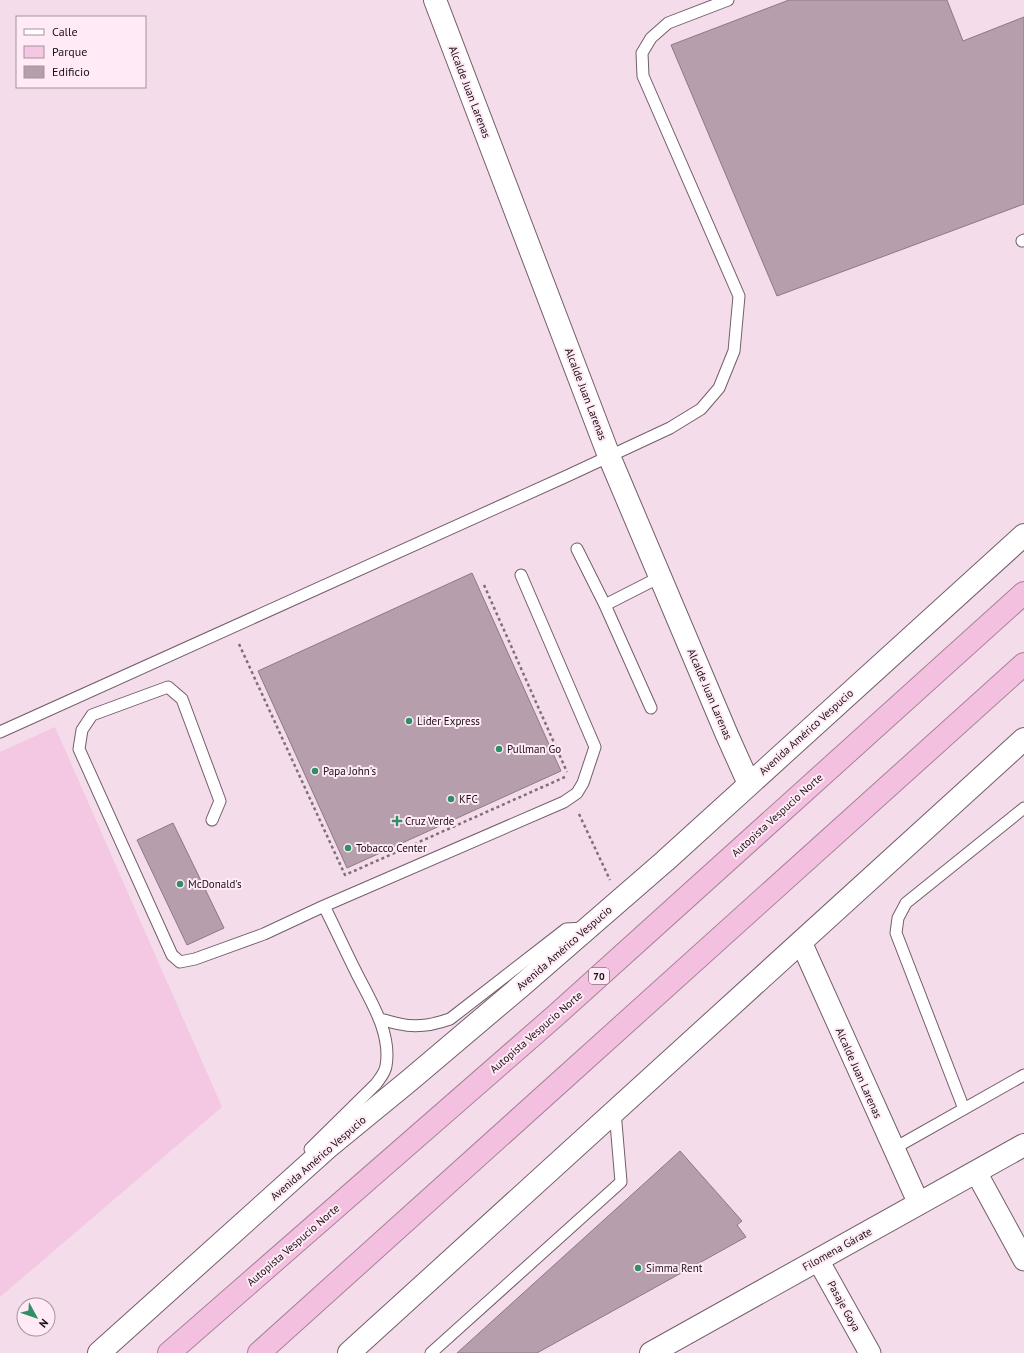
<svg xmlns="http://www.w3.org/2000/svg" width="1024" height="1353" font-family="'PT Sans',sans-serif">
  <rect width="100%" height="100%" fill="#f5dcea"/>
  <!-- green -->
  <path fill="#f4c7e2" d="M55,727L222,1107L0,1297V752Z"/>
  <!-- building -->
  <path fill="#b69eac" stroke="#8f7886" d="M789,0H947L963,41L1024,17V204L777,296L671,45Z
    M472,573L561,771L347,868L258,671Z
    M173,823L224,928L187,945L137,840Z
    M680,1151L742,1221L737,1225L746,1237L537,1353H457Z"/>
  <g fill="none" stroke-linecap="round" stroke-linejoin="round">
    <defs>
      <path id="lane" d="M1022,241L1024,240
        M577,549L605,605L651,708
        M605,605L660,577
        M0,732L567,476L670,428L701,409L719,388L734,351L739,296L643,76L642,53L651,38L668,23L728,0
        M212,820L220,801L182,699L168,687L92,715L82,730L79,749L172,955L180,962L195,959L264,934L324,906L564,802L577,793L583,783L595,747L521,575
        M379,1019C386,1020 393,1023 400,1024C417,1028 433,1025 450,1019L566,929L584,928
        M964,1109L896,933L898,918L906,903L1024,808
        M310,1149L376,1084C380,1078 385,1073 386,1066C392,1033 370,1000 356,972C345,950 335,928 324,906
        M893,1149L1024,1075
        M431,1353L621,1182L615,1111"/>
      <path id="street" d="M801,942L919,1204
        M976,1172L1024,1260
        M818,1260L870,1353"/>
      <path id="secondary" d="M435,0L609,456L727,735L749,784
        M99,1353L327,1148L410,1080L521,986L665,861L1024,535
        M349,1353L1024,739
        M651,1353L1024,1145"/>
      <path id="highway" d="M169,1353L555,1016L1024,593
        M259,1353L1024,664"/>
    </defs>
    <!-- lane casing -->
    <use href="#lane" stroke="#735e6b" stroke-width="13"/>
    <!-- street casing -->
    <use href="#street" stroke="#735e6b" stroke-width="23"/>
    <!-- secondary casing -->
    <use href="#secondary" stroke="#735e6b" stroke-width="24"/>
    <!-- highway casing -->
    <use href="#highway" stroke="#a78299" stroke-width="24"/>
    <!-- path -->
    <path stroke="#7f6f79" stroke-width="2.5" stroke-dasharray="3 3" stroke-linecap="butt" d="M484,585L567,772
      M239,644L345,875L565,777
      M579,814L610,880"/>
    <!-- lane -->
    <use href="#lane" stroke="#fff" stroke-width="11"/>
    <!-- street -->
    <use href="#street" stroke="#fff" stroke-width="21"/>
    <!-- secondary -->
    <use href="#secondary" stroke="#fff" stroke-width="22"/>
    <!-- highway -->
    <use href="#highway" stroke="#f4c0e0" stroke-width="22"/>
  </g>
  <!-- markers -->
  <g fill="#318f67" stroke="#ffeaf6" stroke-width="1.5">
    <circle cx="409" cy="721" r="4"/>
    <circle cx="499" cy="749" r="4"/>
    <circle cx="315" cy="771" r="4"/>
    <circle cx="451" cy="799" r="4"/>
    <path d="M395 815h4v4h4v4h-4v4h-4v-4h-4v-4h4z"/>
    <circle cx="348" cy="848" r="4"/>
    <circle cx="180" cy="884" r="4"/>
    <circle cx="638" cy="1268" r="4"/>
  </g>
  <g text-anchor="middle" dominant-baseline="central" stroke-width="4" stroke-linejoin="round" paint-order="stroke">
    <!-- shield labels -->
    <rect fill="#ffeaf6" stroke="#5d5158" stroke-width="1" x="589" y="968" width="20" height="16" rx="3"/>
    <g font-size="10" font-weight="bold" fill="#181015">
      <text x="599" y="976">70</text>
    </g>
    <!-- street labels -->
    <g font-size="11" fill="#181015" stroke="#ffeaf6">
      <text transform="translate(470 92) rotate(69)">Alcalde Juan Larenas</text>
      <text transform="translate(586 394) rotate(69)">Alcalde Juan Larenas</text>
      <text transform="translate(710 694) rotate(67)">Alcalde Juan Larenas</text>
      <text transform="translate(806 732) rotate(-42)">Avenida Américo Vespucio</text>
      <text transform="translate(777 815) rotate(-42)">Autopista Vespucio Norte</text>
      <text transform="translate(564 948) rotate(-41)">Avenida Américo Vespucio</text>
      <text transform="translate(536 1032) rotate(-41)">Autopista Vespucio Norte</text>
      <text transform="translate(859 1073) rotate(66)">Alcalde Juan Larenas</text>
      <text transform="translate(318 1158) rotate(-41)">Avenida Américo Vespucio</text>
      <text transform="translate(293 1245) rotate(-41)">Autopista Vespucio Norte</text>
      <text transform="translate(837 1249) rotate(-29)">Filomena Gárate</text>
      <text transform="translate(844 1306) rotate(61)">Pasaje Goya</text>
    </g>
    <!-- poi labels -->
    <g font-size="11" fill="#181015" stroke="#ffeaf6" text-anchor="start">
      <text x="417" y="721">Lider Express</text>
      <text x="507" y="749">Pullman Go</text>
      <text x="323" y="771">Papa John's</text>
      <text x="459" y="799">KFC</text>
      <text x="405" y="821">Cruz Verde</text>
      <text x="356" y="848">Tobacco Center</text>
      <text x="188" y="884">McDonald's</text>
      <text x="646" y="1268">Simma Rent</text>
    </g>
  </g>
  <!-- legend -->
  <rect x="16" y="16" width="130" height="72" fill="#ffeaf6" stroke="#a3939c"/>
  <rect x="24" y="29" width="20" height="6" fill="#ffffff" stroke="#a3939c"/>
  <text x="52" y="36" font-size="12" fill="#181015">Calle</text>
  <rect x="24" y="46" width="20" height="12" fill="#f4c7e2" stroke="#a3939c"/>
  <text x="52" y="56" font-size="12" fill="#181015">Parque</text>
  <rect x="24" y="66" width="20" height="12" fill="#b69eac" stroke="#a3939c"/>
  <text x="52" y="76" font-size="12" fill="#181015">Edificio</text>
  <!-- north arrow -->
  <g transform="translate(36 1317) rotate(130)"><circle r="19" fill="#ffeaf6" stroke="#a3939c"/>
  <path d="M0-3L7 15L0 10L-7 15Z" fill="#318f67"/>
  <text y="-6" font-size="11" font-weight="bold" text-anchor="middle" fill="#181015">N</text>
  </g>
</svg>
